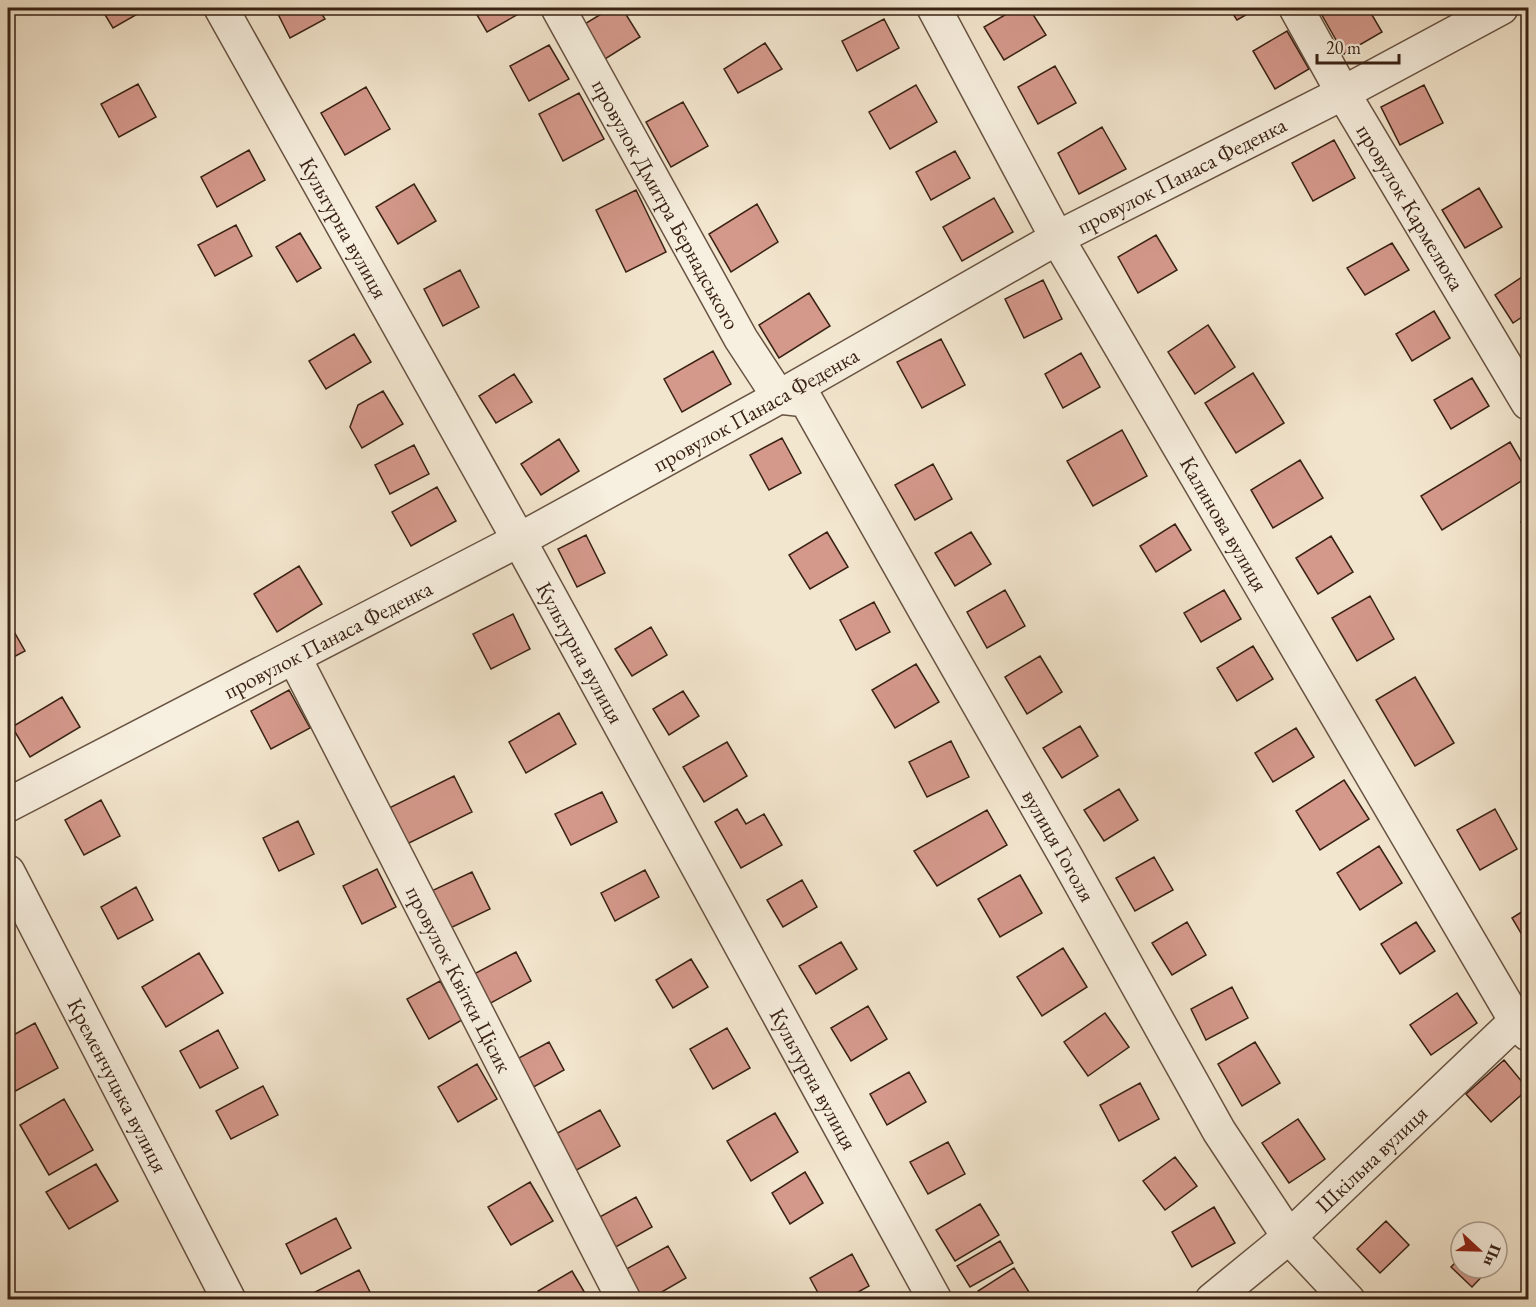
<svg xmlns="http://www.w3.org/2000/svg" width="1536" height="1307" font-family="'EB Garamond',serif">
  <rect width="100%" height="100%" fill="#f3e6ce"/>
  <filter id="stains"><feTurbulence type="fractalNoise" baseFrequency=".00333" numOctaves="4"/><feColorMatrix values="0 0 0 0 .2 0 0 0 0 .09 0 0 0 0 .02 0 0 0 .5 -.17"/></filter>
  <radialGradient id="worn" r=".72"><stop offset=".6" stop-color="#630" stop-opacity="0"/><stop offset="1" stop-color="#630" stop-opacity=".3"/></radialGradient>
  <!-- building -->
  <path fill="#d5998c" stroke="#392214" stroke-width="1.5" d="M101,8H148L113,28Z
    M275,8H318L325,19L290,38Z
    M473,8H529L487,32Z
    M611,8H622L640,37L605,59L583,25Z
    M1017,8H1029L1046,35L1004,60L984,27Z
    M1229,8H1258L1237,20Z
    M1324,8H1368L1382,32L1344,54L1319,10Z
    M884,19L899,48L857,71L842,41Z
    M1287,31L1309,69L1275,89L1253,51Z
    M765,43L782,69L738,93L724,69Z
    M549,45L569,79L529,101L510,66Z
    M1055,66L1076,103L1038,124L1018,87Z
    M138,84L156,117L119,137L101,104Z
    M916,85L937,122L890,149L869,112Z
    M1424,85L1443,123L1400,145L1381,107Z
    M366,87L390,129L345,155L321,113Z
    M579,93L604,139L563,161L539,114Z
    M683,102L708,146L671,167L646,122Z
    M1102,127L1126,169L1079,194L1058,153Z
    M1334,140L1355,178L1313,201L1292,163Z
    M249,150L265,180L217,207L201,177Z
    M955,151L970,178L931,200L916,172Z
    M414,184L436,221L398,244L376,207Z
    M1479,188L1502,227L1465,248L1442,210Z
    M636,190L666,252L626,272L596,210Z
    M994,198L1013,232L962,261L943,227Z
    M757,204L778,242L731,272L709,234Z
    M236,225L252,256L215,276L198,245Z
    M300,233L321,268L297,282L276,247Z
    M1156,235L1177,270L1138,293L1118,257Z
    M1392,243L1409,270L1365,295L1347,268Z
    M460,270L479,307L443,326L424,289Z
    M1528,273V313L1513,323L1495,295Z
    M1043,280L1062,319L1024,338L1005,299Z
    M809,293L830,326L779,358L759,325Z
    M1434,311L1450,338L1412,361L1396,334Z
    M1208,325L1235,367L1195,394L1168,352Z
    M354,334L371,362L326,389L309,361Z
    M941,339L965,385L922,408L897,362Z
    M713,351L731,384L682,412L664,379Z
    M1081,353L1100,387L1063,408L1045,374Z
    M1253,373L1284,423L1236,453L1205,403Z
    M514,374L532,402L496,423L479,396Z
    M1472,378L1489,406L1451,429L1434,400Z
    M383,391L403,424L362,448L350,427L358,405Z
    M1122,430L1147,476L1093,506L1067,461Z
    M782,438L801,473L769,490L750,455Z
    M559,439L579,471L541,495L521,464Z
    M1510,442L1528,473V477L1442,530L1421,496Z
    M414,445L429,474L390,494L375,465Z
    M1300,460L1323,498L1273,528L1251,490Z
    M933,464L952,499L915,520L895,485Z
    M437,487L456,521L411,546L392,512Z
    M1528,517V534L1521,522Z
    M1175,524L1191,550L1156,572L1140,546Z
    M827,532L848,567L810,589L789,555Z
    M971,532L991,564L955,586L935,553Z
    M586,535L605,573L577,587L558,549Z
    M1331,536L1353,572L1318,594L1296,558Z
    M299,566L322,604L277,632L254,594Z
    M1005,590L1025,626L987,648L967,612Z
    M1224,590L1241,619L1201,642L1184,613Z
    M1370,596L1394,639L1357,661L1332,618Z
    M874,602L890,632L856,650L840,620Z
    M513,614L530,649L491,669L473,634Z
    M8,621L25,651L8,660Z
    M651,627L667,655L632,676L615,649Z
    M1253,646L1273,679L1237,701L1217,668Z
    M1040,656L1062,692L1027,714L1005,677Z
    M916,664L939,702L895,728L872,690Z
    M1415,677L1454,743L1415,766L1376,700Z
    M289,690L310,728L271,749L251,711Z
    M683,691L699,716L669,735L653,709Z
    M62,697L80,727L30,757L12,727Z
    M559,713L576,744L526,773L509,742Z
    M1080,726L1098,756L1062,778L1043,748Z
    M1296,728L1314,757L1273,782L1255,753Z
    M951,741L969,777L927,797L909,762Z
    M727,742L747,776L704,802L683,767Z
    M454,776L472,812L403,846L385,810Z
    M1344,780L1369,819L1320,850L1296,811Z
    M1119,789L1138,820L1104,841L1084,810Z
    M602,792L617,822L571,845L555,814Z
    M101,800L120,836L84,855L65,820Z
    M737,809L746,824L764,814L782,845L741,868L715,822Z
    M1495,809L1517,849L1480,870L1457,830Z
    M987,810L1007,845L937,886L914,851Z
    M298,821L314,854L279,871L263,838Z
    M1379,846L1402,883L1360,910L1337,873Z
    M1154,857L1173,890L1135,911L1116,878Z
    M377,869L396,907L362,924L343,886Z
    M645,870L659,897L615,921L601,893Z
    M472,872L490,909L442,932L425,894Z
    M1020,875L1042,913L1000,937L978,899Z
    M802,880L817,907L783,927L767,900Z
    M136,887L153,920L118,939L101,907Z
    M1528,908V945L1512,918Z
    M1187,922L1206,955L1172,975L1152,943Z
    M1416,922L1435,951L1400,974L1381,944Z
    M841,942L857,969L816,994L799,966Z
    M1063,948L1087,987L1042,1016L1017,977Z
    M516,952L531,981L489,1004L474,974Z
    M199,953L223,993L166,1027L142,987Z
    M691,959L708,987L673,1008L656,980Z
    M440,981L462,1020L429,1039L407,999Z
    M1232,987L1248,1018L1206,1040L1191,1009Z
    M1457,993L1477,1023L1431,1055L1410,1025Z
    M868,1006L887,1039L851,1061L831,1028Z
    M1105,1013L1129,1047L1088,1076L1064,1042Z
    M35,1023L58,1068L10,1094L8,1090V1061L10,1060L8,1055V1038Z
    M727,1028L750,1068L713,1089L690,1049Z
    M218,1030L238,1068L200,1088L180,1051Z
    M549,1042L564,1070L530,1089L515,1060Z
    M1255,1042L1280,1083L1242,1106L1218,1064Z
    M1504,1060L1528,1089L1491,1122L1466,1094Z
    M477,1064L497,1099L458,1122L438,1087Z
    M909,1072L926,1102L887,1125L870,1094Z
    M1140,1083L1159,1119L1119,1141L1100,1105Z
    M263,1086L278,1115L231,1139L216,1111Z
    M64,1099L93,1150L49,1175L20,1125Z
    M600,1110L620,1146L573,1172L552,1136Z
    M775,1113L798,1152L751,1181L727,1141Z
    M1298,1119L1325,1159L1289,1183L1262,1143Z
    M948,1142L965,1174L928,1194L910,1162Z
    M1175,1157L1197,1186L1165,1210L1143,1181Z
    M96,1164L118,1201L69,1229L46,1192Z
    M805,1172L823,1203L790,1224L772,1193Z
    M530,1182L553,1221L511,1245L488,1207Z
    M636,1197L652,1227L612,1249L596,1219Z
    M980,1204L999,1235L955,1261L936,1230Z
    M1214,1207L1235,1243L1192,1267L1172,1232Z
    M336,1218L351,1248L301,1274L286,1244Z
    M1386,1221L1409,1245L1380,1273L1357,1249Z
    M1000,1241L1013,1263L970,1287L957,1266Z
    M668,1246L686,1278L648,1300H636L621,1272Z
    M852,1254L869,1286L844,1300H822L810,1278Z
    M1461,1257V1268H1490L1472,1287L1451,1267Z
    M1014,1268L1034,1300H983L978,1291Z
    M359,1270L374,1300H319L315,1292Z
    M572,1271L589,1300H542L538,1291Z"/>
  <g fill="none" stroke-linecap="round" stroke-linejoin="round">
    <defs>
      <g id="minor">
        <path id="s1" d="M221,8L519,540L935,1300"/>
        <path id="s2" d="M558,8L741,339L779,397L806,400L931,621L1066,857L1219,1131L1289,1237L1348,1300"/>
        <path id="s3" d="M934,8L1057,238L1516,1021L1528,1034"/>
        <path id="s4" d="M1296,8L1343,93L1528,403"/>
        <path id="s5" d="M294,657L624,1300"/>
        <path id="s6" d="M8,805L519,540L779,397L1057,238L1343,93L1501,8"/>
        <path id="s7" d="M8,872L229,1300"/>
        <path id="s8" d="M1212,1300L1289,1237L1516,1021L1528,1015"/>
      </g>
    </defs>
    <!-- minor casing -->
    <use href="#minor" stroke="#685342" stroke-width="36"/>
    <!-- minor -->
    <use href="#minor" stroke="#f7efdf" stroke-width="33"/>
  </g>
  <g text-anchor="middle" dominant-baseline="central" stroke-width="4.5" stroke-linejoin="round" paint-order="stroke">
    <!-- street labels -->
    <g font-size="22" fill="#392214" stroke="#f7efdf">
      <text stroke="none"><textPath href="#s6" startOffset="1332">провулок Панаса Феденка</textPath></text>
      <text stroke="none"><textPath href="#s2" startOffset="224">провулок Дмитра Бернадського</textPath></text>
      <text stroke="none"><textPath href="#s4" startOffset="230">провулок Кармелюка</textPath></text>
      <text stroke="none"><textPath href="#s1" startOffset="252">Культурна вулиця</textPath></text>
      <text stroke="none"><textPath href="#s6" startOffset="846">провулок Панаса Феденка</textPath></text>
      <text stroke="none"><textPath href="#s3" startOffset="592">Калинова вулиця</textPath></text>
      <text stroke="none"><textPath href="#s6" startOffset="360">провулок Панаса Феденка</textPath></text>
      <text stroke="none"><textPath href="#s1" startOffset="738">Культурна вулиця</textPath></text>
      <text stroke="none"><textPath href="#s2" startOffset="987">вулиця Гоголя</textPath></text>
      <text stroke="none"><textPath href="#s5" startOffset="362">провулок Квітки Цісик</textPath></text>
      <text stroke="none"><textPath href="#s1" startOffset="1224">Культурна вулиця</textPath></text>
      <text stroke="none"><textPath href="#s7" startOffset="240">Кременчуцька вулиця</textPath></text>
      <text stroke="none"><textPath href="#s8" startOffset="213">Шкільна вулиця</textPath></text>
    </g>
  </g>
  <!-- margin -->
  <rect width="1536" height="1307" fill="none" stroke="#f3e6ce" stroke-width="30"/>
  <rect x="9" y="9" width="1518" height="1289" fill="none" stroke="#392214" stroke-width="3"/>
  <rect x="15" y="15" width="1506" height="1277" fill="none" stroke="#392214" stroke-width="1.5"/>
  <!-- north arrow -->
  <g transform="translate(1479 1250) rotate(112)"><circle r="28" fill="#f7efdf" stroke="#ab9d8e" stroke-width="1.5"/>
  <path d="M0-4.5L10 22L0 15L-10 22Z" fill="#8f2418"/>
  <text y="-9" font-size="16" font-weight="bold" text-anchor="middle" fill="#392214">Пн</text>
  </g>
  <!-- scale -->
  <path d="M1317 54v9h82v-9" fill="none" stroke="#392214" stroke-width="3"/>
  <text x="1326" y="54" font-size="18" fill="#392214" stroke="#f7efdf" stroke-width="4.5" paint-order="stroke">20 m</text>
  <rect width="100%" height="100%" filter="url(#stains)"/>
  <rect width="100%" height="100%" fill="url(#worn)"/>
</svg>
